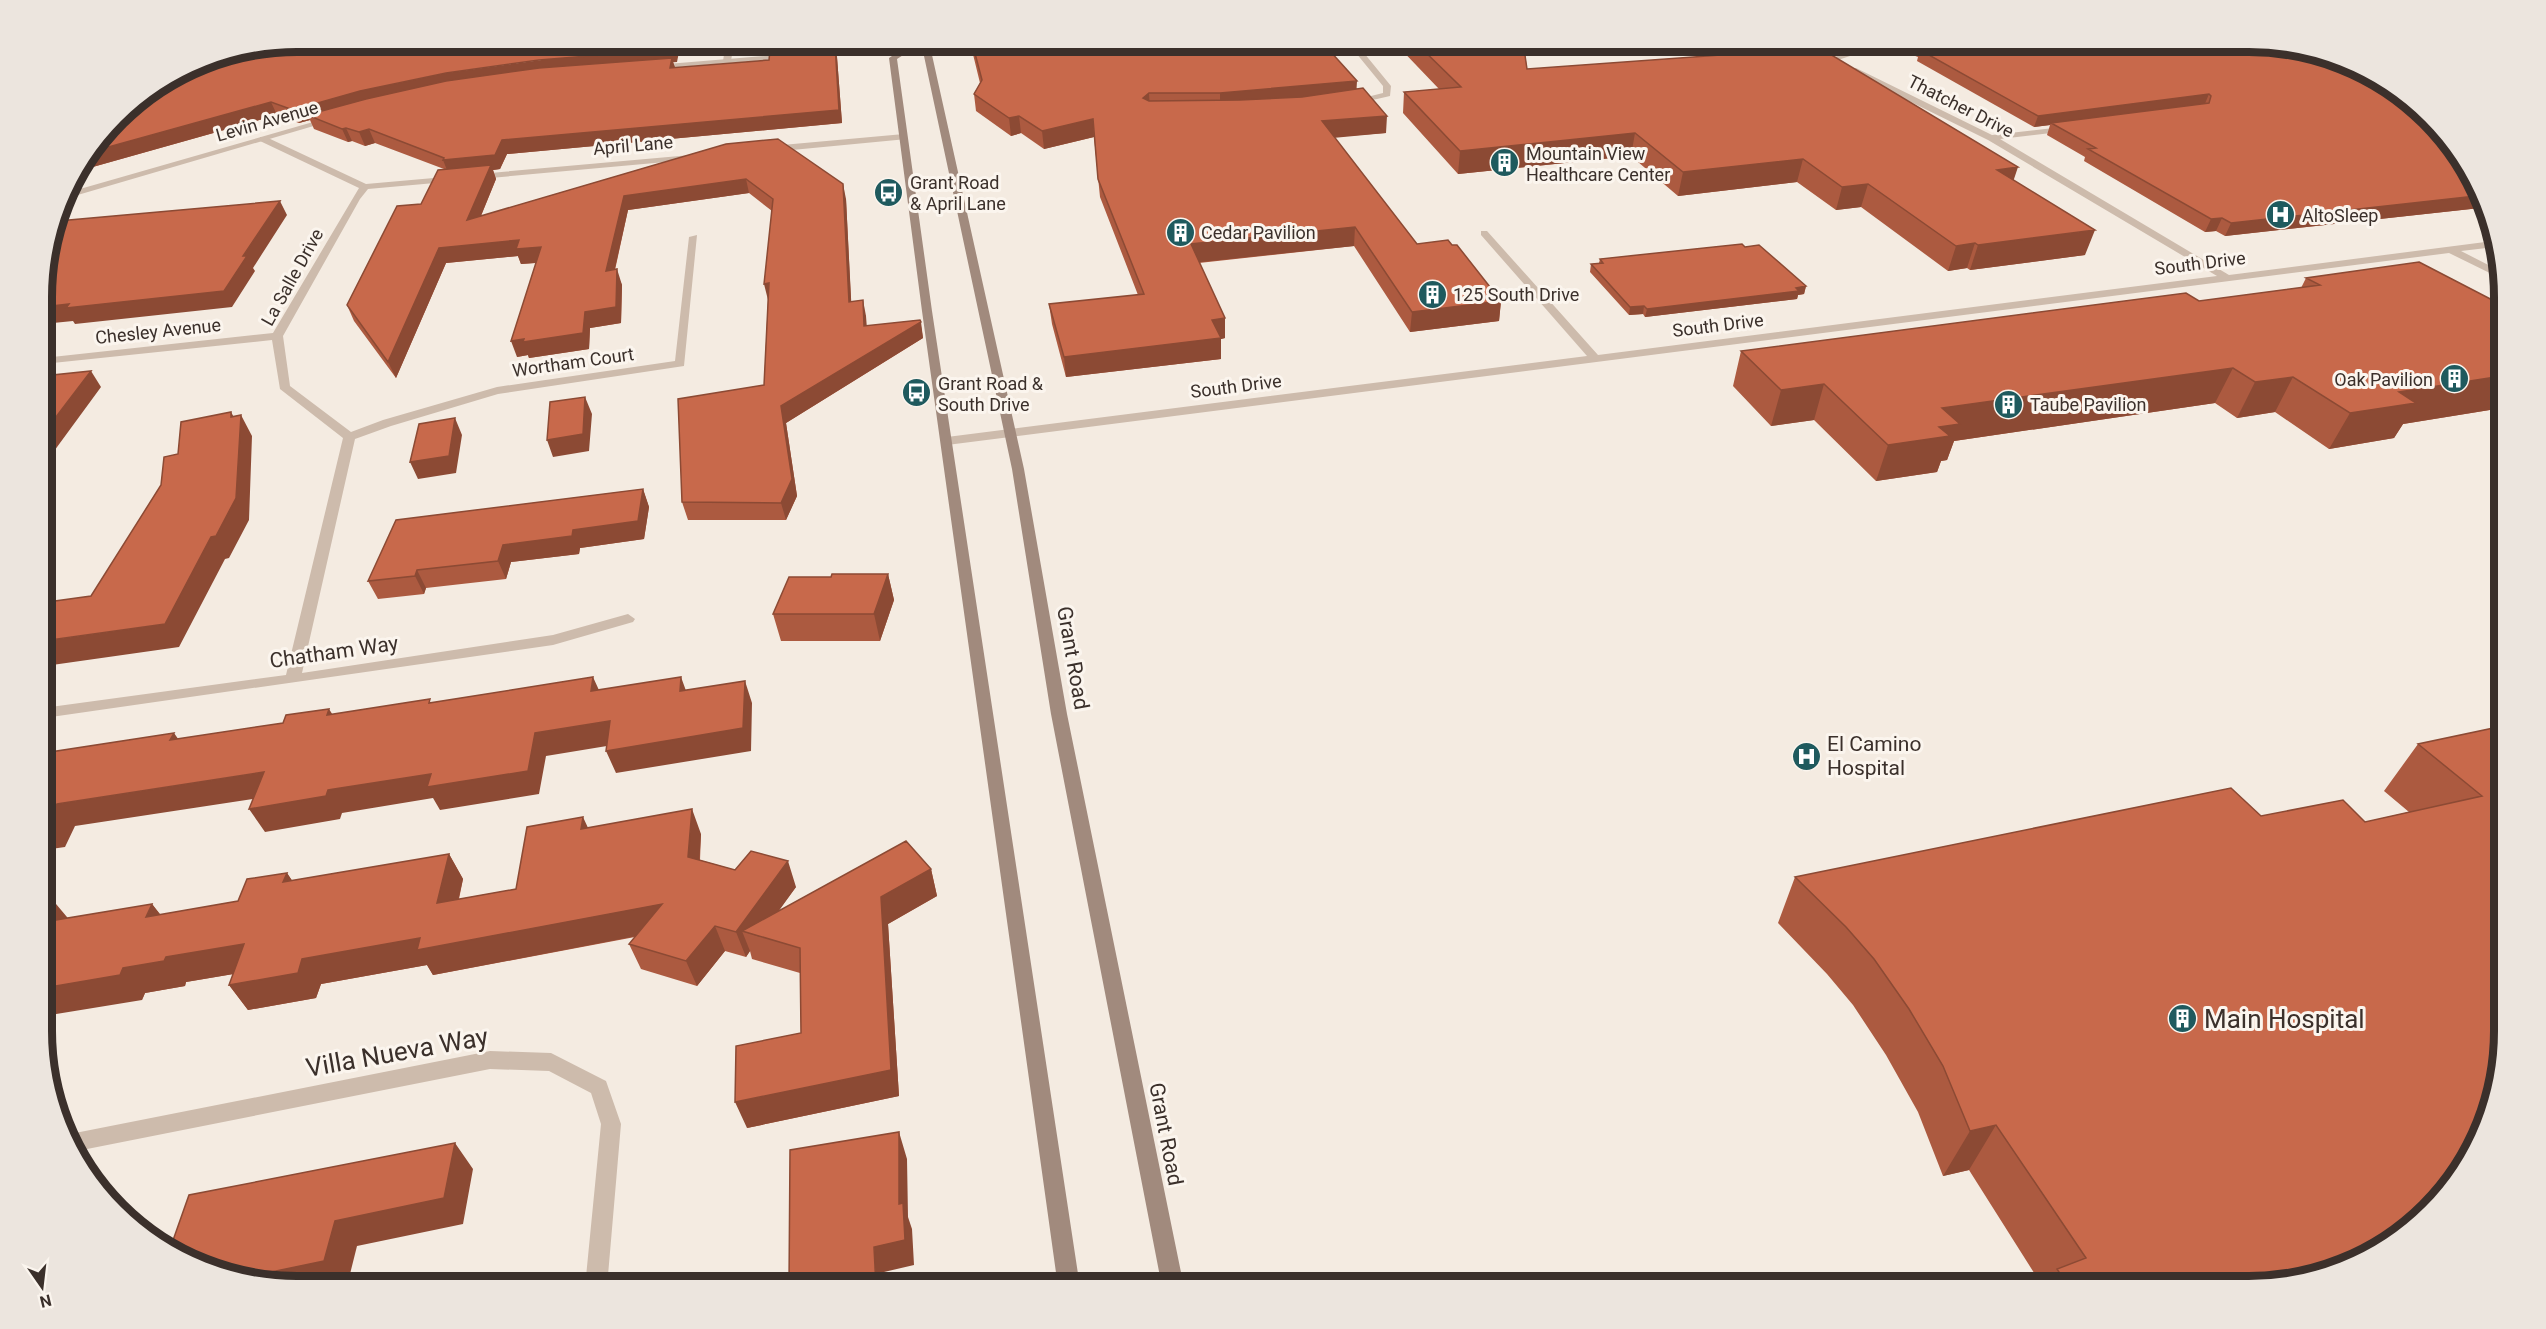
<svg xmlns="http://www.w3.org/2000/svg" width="2546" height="1329" font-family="Roboto,sans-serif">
  <rect width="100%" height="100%" fill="#f4ebe1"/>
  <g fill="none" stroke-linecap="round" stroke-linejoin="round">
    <!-- minor -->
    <path fill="#cdbbac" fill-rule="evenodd" d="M726,42H734L731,61L727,63L723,61Z
      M1347,42H1355L1391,86L1390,96L1351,105V101L1383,93V86Z
      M1650,42H1661L1676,48L1772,53L1776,55L1772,57L1675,52Z
      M1880,42H1892L1835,61L1828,59Z
      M1850,68H1856L1992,135L2071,126V130L2068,131L2000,139L2229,275L2493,241L2495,247L2461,251L2502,272V279L2449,253L947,445L941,441L947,437L1587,356L1481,235V231H1487L1598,355L2217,276L1988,140L1850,72Z
      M904,134L907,135V139L771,152L767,149L771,146Z
      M260,137H266L366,184L702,154L703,156L699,159L368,189L360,199L283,336L290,386L351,432L383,420L497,387L675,361L689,237L697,235L684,366L498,394L391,426L355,439L302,673L553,635L628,614L635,619L633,622L553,645L44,718L43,708L286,675L343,438L280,389L272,340L43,364V358L273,333L359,188L260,141Z
      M490,1051L551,1053L606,1081L621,1124L607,1287H585L601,1124L591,1093L549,1071L490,1069L77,1151L70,1134Z"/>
    <!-- tertiary -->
    <path fill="#cdbbac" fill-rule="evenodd" d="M941,42H974L970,44L817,56L813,54L817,52Z
      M790,54H793V58L655,69L651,67L655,65Z
      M327,118L334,120L64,199L66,193Z"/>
    <!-- secondary -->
    <path fill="#a18a7d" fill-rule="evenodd" d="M906,42H914L915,46L932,55L1024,469L1067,714L1184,1287H1162L1051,714L1012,469L924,56L911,50L897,59L932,311L1080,1287H1058L922,311L889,58L907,46Z"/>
  </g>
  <!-- wall -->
  <path fill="#ac5a40" d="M771,42H836L837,49H835L837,57L842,123L507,154L500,169L493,170L496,179L481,216L726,144L846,199L851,301L866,316V326L920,320L923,338L786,423L797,496L786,520H688L682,502L764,385L772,211L749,193L628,210L615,270L622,285L621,323L590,328L589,349L529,358L528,355L517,357L536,263L521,264L518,256L446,263L396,378L354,321L347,305L421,204L444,169L375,143L365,146L352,141L348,142L314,129L310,120L299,123L277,115L82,170H80L129,106L677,62H673L675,68L769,60L772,50Z
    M970,42H1315L1357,89L1386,133L1334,137L1417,244L1501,301L1499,321L1410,332L1354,246L1199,263L1225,338L1221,339V359L1066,377L1052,324L1049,304L1138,295L1100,197L1094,137L1044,149L1021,133L1011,136L976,111L974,94L980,83Z
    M1394,42H1572L1525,52L1527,69L2014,180L2085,255L1970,270L1967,268L1948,271L1861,207L1836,210L1797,182L1678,196L1631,156L1458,174L1403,113L1404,92L1439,89Z
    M1891,42H2249L2461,155L2480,208L2225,236L2216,231L2205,232L2084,161L2085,157L2047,135L2050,125L2034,127L1917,61L1918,57L1899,50L1890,45Z
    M1745,247L1806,286L1804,294L1798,295L1797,299L1645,317L1643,314L1629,315L1590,272L1591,264L1599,263L1600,259Z
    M2306,278L2502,305V408L2403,424L2394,438L2329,449L2275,412L2237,418L2215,403L1954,441L1947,460L1941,461L1937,472L1876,481L1814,420L1771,426L1733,386L1741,351L2199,301L2301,288Z
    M643,489L649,507L644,539L580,548L579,554L511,562L506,579L426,588L424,594L378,599L368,581Z
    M888,574L894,600L880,641H781L773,614L831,577Z
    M2503,726L2504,1032L2265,1286L2043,1287L1969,1170L1943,1176L1918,1112L1886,1055L1853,1005L1827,974L1778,923L1795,877L2261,816L2365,822L2409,812L2384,791L2418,744Z
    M588,828L701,834L700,860L796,887L778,911L931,869L937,896L888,924L899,1096L747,1128L801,1033L800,973L752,959L750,951L746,957L725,951L697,986L641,969L629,944L635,937L433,975L427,965L321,984L316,998L248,1010L229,985L233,974L186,982L185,986L145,993L142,1000L152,904L160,915L238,901L287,873L292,881L449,854L463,879L459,899L516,889Z"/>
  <!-- shaded-wall -->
  <path fill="#8c4a34" d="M675,42H681L677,62H673L676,70L307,115L310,120L299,123L293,110L360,91L446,73Z
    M771,42H836L837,49H835L837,57L842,123L507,154L500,169L493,170L496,179L473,235L443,160L502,140L839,110L773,54Z
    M1521,42H1572L1520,53Z
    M1357,81L1356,98L1220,110V93Z
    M1149,93L1150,110L1143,98Z
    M2209,94L2204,106L2051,123L2050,125L2034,127L2038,116Z
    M271,102L277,115L82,170L80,169L94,151Z
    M1019,116L1021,133L1011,136L1009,118Z
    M1387,116L1386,133L1322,139V121Z
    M1093,119L1094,137L1044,149L1042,131Z
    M346,128L352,141L348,142L342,129Z
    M369,129L375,143L365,146L359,132Z
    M1635,133L1631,156L1458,174L1460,151Z
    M1803,159L1797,182L1678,196L1683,172Z
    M2018,167L2010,191L1997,170Z
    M746,179L749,193L628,210L611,286L606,271L624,196Z
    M843,184L846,199L852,317L849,302Z
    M1868,184L1861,207L1836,210L1842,187Z
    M2476,196L2480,208L2225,236L2231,223Z
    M280,201L287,215L253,268L255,271L232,307L75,324L73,321L43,324V307L243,256Z
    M2222,218L2216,231L2205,232L2211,219Z
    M1355,227L1354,246L1192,263L1191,244Z
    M2095,230L2085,255L1970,270L1978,245Z
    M519,240L541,247L547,262L521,264L518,256L446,263L396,378L388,362L439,248Z
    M1975,243L1967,268L1948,271L1956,246Z
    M617,269L622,285L621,323L590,328L589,349L529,358L528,355L517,357L511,341L524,339L585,312Z
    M769,283L768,300L764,284Z
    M1806,286L1804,294L1798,295L1797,299L1645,317L1647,309Z
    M863,300L866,316L868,342L864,326Z
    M1501,301L1499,321L1410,332L1412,312Z
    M1644,306L1643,314L1629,315L1630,307Z
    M1225,318V338L1221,339V359L1066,377L1064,357L1212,320Z
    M921,322L923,338L786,423L797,496L786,520L781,503V406Z
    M2233,368L2215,403L1954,441L1947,460L1941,461L1937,472L1876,481L1888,445L1942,408Z
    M91,371L101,387L49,458L43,459V434Z
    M2502,376V408L2403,424L2394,438L2329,449L2350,413L2399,392Z
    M2293,377L2275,412L2237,418L2255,382Z
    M1824,384L1814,420L1771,426L1781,390Z
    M585,397L592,414L589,451L553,457L547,440Z
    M231,412L240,428L241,415L252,436L249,520L229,558L225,559L179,647L45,666L43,664V641L165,624L231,417Z
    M455,418L462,435L456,473L418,479L410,462Z
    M643,489L649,507L644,539L580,548L579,554L511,562L506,579L498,561L503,545L573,530Z
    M43,512L53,527L43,542Z
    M417,570L426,588L424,594L415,576Z
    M888,574L894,600L880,641L874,614Z
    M593,677L603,699L591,691Z
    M681,677L689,699L680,691Z
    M745,681L752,703L751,751L616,773L606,751Z
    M329,709L343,731L327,715Z
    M610,721L619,744L546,756L539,794L440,810L433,798L342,813L340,819L265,832L249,809L328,790L535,733Z
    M174,733L190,756L170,740Z
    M264,772L279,795L75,826L65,847L44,850V824L57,804Z
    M692,809L701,834L698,882L688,857Z
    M583,817L595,843L581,829Z
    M449,854L463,879L452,928L437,903Z
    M788,861L796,887L760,937L742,931L750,951L746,957L736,932Z
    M931,869L937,896L888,924L899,1096L747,1128L735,1102L891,1070L881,897Z
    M287,873L304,898L283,882Z
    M51,898L72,923L44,931V910Z
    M152,904L172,929L146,917Z
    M662,904L673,929L433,975L427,965L321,984L316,998L248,1010L229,985L302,959L420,938Z
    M715,926L725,951L697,986L686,961Z
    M244,944L263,969L186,982L185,986L145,993L142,1000L44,1016V988L166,957Z
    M1996,1125L1969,1170L1943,1176L1970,1131Z
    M899,1132L907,1159L908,1217L912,1229L914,1265L884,1272V1287H876L874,1247L899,1204Z
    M455,1143L473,1169L463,1224L357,1246L347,1286L342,1287H297L252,1276L335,1221Z"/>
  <!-- building -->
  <path fill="#c8694b" stroke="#8c4a34" stroke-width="1.5" d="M297,42H675L674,49L539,60L446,73L360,91L293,110L271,102L94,151L129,106L195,64Z
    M972,42H1315L1323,52L1330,51L1357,81L1220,93H1149L1143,98L1149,101L1240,100L1302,97L1363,88L1387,116L1322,121L1417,244L1448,240L1452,245H1457L1501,301L1412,312L1355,227L1191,244L1225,318L1212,320L1221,338L1064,357L1049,304L1144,294L1098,179L1093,119L1042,131L1019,116L1009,118L974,94L982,80Z
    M1415,42H1523L1527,69L1820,48L2018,167L1997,170L2095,230L1978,245L1975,243L1956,246L1868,184L1842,187L1803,159L1683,172L1635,133L1460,151L1404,92L1461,87Z
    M1910,42H2249L2362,68L2417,106L2461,155L2476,196L2231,223L2222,218L2211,219L2088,149L2096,148L2051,123L2209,103L2211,96L2209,94L2038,116L1920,50L1931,49Z
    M835,44L839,110L502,140L495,155L443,160L444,158L369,129L359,132L346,128L342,129L307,115L366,99L446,81L539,68L672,58L670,68L769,60L770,50Z
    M778,139L843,184L849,302L863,300L864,326L920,320L921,322L781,406L792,479L781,503L682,502L678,399L764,385L769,283L764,284L773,199L746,179L624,196L606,271L617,269L616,307L585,312L583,333L523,342L524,339L511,341L541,247L516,249L519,240L439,248L388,362L347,305L397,206L421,204L438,170L491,165L467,220L726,144Z
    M280,201L243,256H247L224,291L66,308L69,304L43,307V280L58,221Z
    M1742,244L1745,247L1759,245L1806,286L1796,288L1799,291L1647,309L1644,306L1630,307L1591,264L1603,263L1600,259Z
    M2419,262L2502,305V376L2399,392L2416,403L2350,413L2293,377L2255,382L2233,368L1942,408L1960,424L1939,427L1950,436L1888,445L1824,384L1781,390L1741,351L2186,293L2199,301L2320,285L2306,278Z
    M91,371L43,434V376Z
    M585,397L583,434L547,440L550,402Z
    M231,412V417L241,415L236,498L216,536L211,537L165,624L43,641V620L55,601L91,596L161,485L164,457L178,454L181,422Z
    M455,418L449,456L410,462L419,424Z
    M643,489L638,521L573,530L572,536L503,545L498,561L417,570L415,576L368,581L396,520Z
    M832,574H888L874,614H773L789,577H831Z
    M593,677L591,691L681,677L680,691L745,681L743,728L606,751L610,721L535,733L528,771L427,787L431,774L328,790L326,796L249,809L264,772L57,804L46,824H44V753L174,733L170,740L283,723L286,715L329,709L327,715L430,699L429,703Z
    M2503,726L2504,1032L2478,1145L2440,1200L2390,1244L2330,1274L2265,1286L2069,1287L2057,1269L2086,1258L1996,1125L1970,1131L1943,1066L1909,1009L1874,959L1846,927L1795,877L2231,788L2261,816L2343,800L2365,822L2482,796L2418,744Z
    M692,809L688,857L735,870L751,851L788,861L736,932L715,926L686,961L629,944L662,904L417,950L420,938L302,959L298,973L229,985L244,944L166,957L164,961L123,968L120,975L44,988V922L152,904L146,917L238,901L247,879L287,873L283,882L449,854L437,903L516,889L527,827L583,817L581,829Z
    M906,841L931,869L881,897L891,1070L735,1102L736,1046L801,1033L800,948L742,931Z
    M51,898L44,910V899Z
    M899,1132V1204L903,1203L905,1240L874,1247L876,1287H789L790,1150Z
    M455,1143L444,1198L335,1221L324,1261L252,1276L184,1261L164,1247L171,1246L189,1195Z"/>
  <!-- icons -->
  <defs>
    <symbol id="building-disc" viewBox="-11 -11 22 22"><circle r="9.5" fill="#1f5a5e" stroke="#fbf5ee"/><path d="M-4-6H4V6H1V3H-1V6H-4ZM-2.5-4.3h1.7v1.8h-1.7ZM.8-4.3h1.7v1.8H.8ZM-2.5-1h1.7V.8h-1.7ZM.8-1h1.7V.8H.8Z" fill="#fff"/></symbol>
    <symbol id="bus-disc" viewBox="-11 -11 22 22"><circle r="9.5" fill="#1f5a5e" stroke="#fbf5ee"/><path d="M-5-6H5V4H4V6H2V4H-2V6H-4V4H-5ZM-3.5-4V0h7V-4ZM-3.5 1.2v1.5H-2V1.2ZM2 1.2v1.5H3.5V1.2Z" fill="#fff"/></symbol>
    <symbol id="hospital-disc" viewBox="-11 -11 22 22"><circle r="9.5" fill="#1f5a5e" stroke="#fbf5ee"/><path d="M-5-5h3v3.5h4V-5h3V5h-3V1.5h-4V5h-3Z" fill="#fff"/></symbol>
  </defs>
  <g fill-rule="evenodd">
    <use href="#building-disc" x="1488" y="146" width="33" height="33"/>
    <use href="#bus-disc" x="872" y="176" width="33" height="33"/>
    <use href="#hospital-disc" x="2264" y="198" width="33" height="33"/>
    <use href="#building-disc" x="1164" y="216" width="33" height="33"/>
    <use href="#building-disc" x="1416" y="278" width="33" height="33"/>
    <use href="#building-disc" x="2438" y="362" width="33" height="33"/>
    <use href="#bus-disc" x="900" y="376" width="33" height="33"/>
    <use href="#building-disc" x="1992" y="388" width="33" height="33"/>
    <use href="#hospital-disc" x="1790" y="740" width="33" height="33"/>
    <use href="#building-disc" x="2166" y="1002" width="33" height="33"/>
  </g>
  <g text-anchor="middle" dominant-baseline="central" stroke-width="6" stroke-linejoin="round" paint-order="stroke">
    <!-- far-street labels -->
    <g font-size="18" fill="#3b302b" stroke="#fbf5ee">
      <text transform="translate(1961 106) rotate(27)">Thatcher Drive</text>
      <text transform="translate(267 121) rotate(-16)">Levin Avenue</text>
      <text transform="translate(633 145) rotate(-5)">April Lane</text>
      <text transform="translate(2200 263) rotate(-7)">South Drive</text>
      <text transform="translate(292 277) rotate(-61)">La Salle Drive</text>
      <text transform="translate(1718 325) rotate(-7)">South Drive</text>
      <text transform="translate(158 331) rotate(-6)">Chesley Avenue</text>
      <text transform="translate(573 362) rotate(-8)">Wortham Court</text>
      <text transform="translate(1236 386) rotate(-7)">South Drive</text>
    </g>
    <!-- far-poi labels -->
    <g font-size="18" fill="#3b302b" stroke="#fbf5ee" text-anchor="start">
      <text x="1526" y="153">Mountain View<tspan x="1526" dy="21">Healthcare Center</tspan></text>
      <text x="910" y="182">Grant Road<tspan x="910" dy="21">&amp; April Lane</tspan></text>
      <text x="2302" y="215">AltoSleep</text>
      <text x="1201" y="232">Cedar Pavilion</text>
      <text x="1453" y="294">125 South Drive</text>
      <text x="2433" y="379" text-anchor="end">Oak Pavilion</text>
      <text x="938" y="383">Grant Road &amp;<tspan x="938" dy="21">South Drive</tspan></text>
      <text x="2030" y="404">Taube Pavilion</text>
    </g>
    <!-- street labels -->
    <g font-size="21" fill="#3b302b" stroke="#fbf5ee">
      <text transform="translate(334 652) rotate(-8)">Chatham Way</text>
      <text transform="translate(1073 658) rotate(80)">Grant Road</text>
      <text transform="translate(1166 1134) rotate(79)">Grant Road</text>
    </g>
    <!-- poi labels -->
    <g font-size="21" fill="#3b302b" stroke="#fbf5ee" text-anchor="start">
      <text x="1827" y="744">El Camino<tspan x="1827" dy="24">Hospital</tspan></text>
    </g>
    <!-- near-poi labels -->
    <g font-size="26" fill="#3b302b" stroke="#fbf5ee" text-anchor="start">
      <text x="2204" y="1019">Main Hospital</text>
    </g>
    <!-- near-street labels -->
    <g font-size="26" fill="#3b302b" stroke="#fbf5ee">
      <text transform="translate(397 1052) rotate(-10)">Villa Nueva Way</text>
    </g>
  </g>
  <!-- crop -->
  <path d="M0 0H2546V1329H0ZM297 52H2249A245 245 0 0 1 2494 297V1031A245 245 0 0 1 2249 1276H297A245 245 0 0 1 52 1031V297A245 245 0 0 1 297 52Z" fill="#ece5de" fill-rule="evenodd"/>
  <path fill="none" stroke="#3b302b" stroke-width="8" d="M297 52H2249A245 245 0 0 1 2494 297V1031A245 245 0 0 1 2249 1276H297A245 245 0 0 1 52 1031V297A245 245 0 0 1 297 52Z"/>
  <!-- north arrow -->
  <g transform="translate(42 1287) rotate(166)" stroke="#fbf5ee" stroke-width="4.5" paint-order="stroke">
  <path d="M0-4.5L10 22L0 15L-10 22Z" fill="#3b302b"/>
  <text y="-9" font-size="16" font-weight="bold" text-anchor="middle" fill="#3b302b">N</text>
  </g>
</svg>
